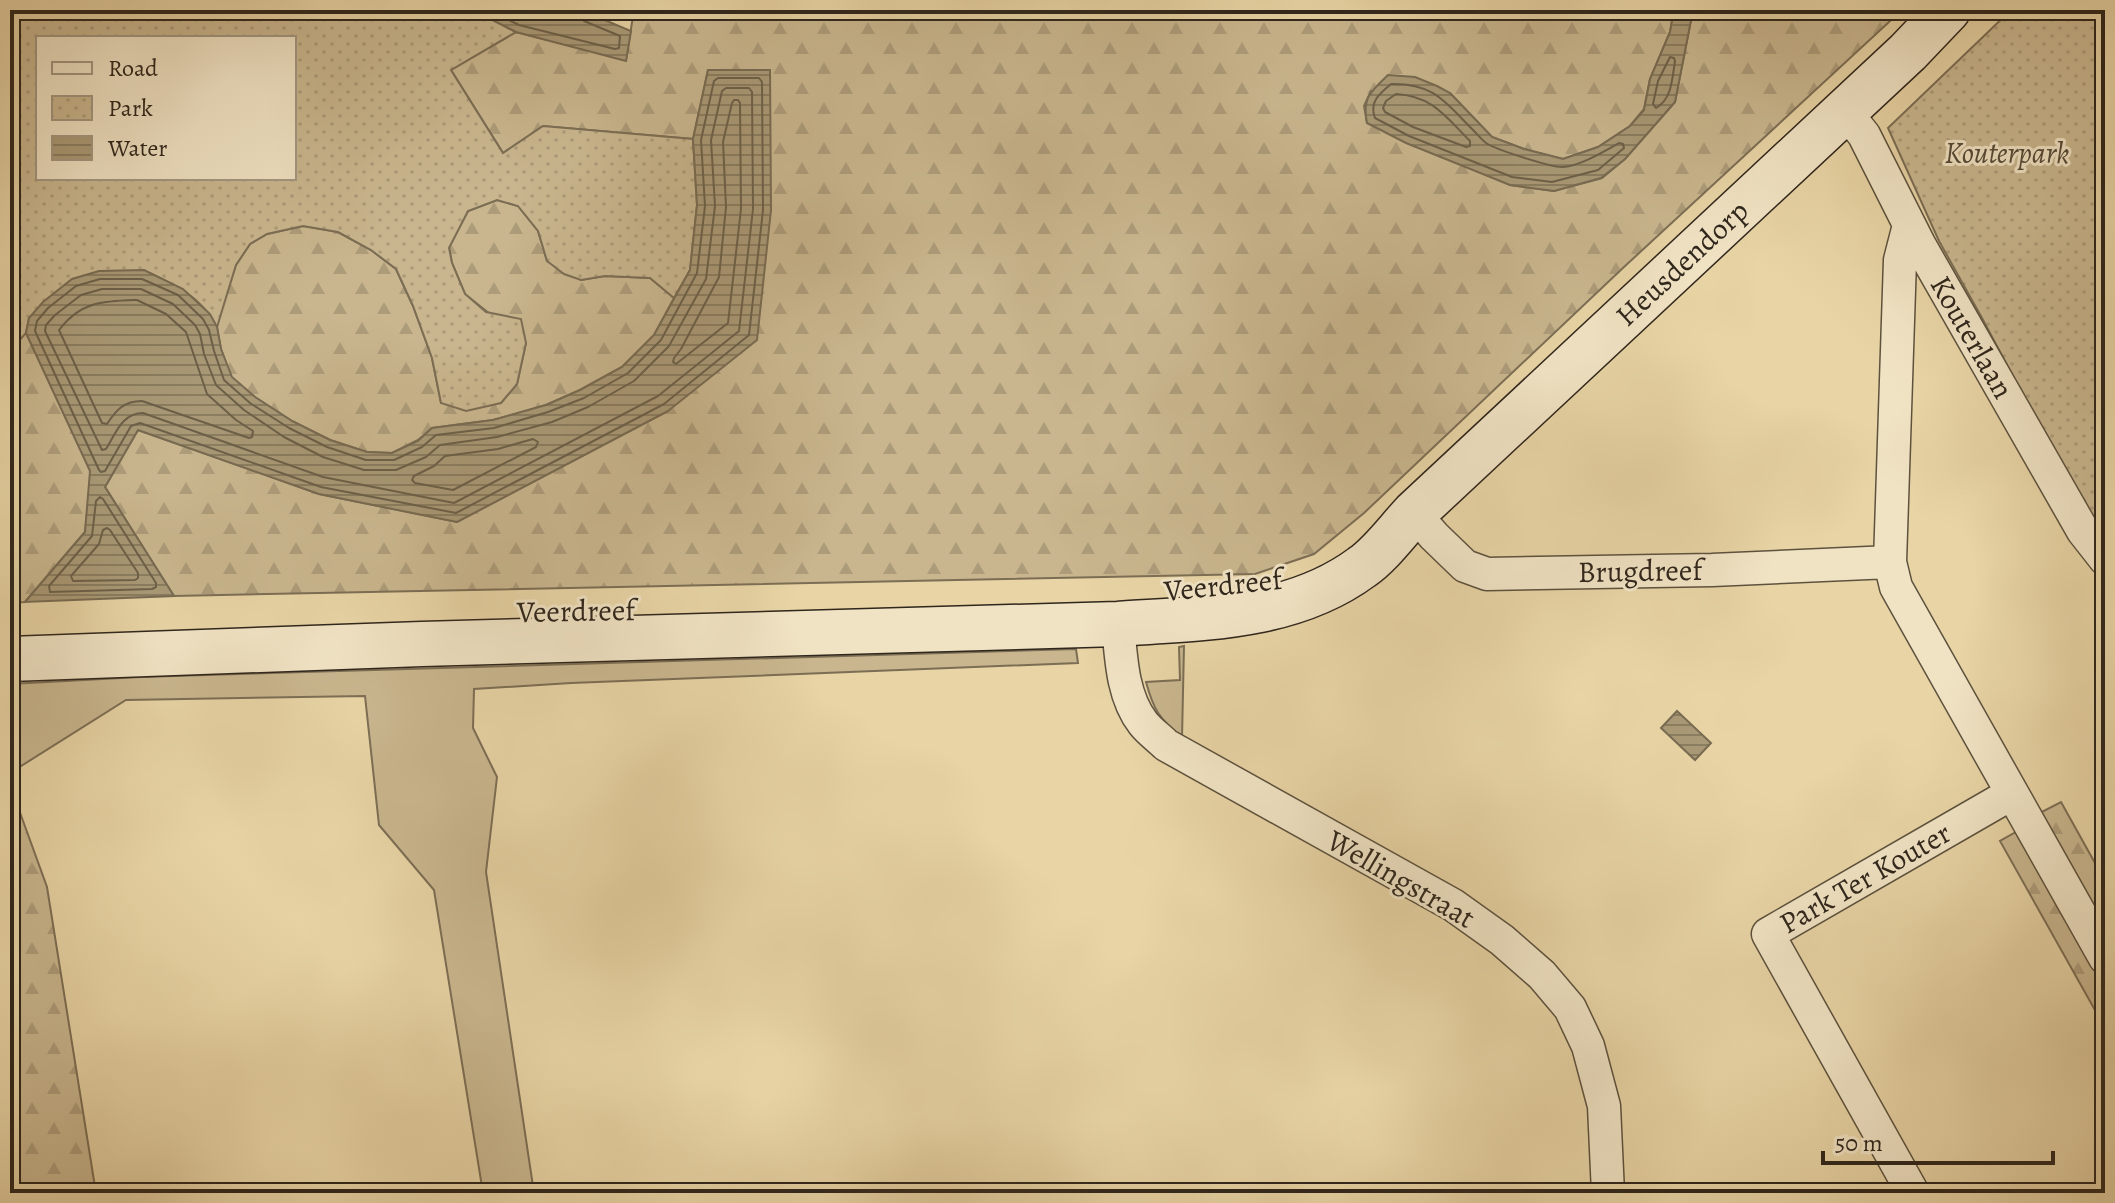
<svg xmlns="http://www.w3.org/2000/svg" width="2115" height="1203" font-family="Alegreya,serif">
  <defs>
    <pattern id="forest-firs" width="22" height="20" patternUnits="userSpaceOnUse" patternTransform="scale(2)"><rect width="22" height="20" fill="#c9b68e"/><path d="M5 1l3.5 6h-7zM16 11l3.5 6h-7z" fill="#ad9c7a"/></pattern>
    <pattern id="park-dots" width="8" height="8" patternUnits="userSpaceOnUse" patternTransform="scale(2)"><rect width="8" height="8" fill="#c9b68e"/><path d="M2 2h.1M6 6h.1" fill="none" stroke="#ad9c7a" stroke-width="1.8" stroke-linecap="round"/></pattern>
    <pattern id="water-rules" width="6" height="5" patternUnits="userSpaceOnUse" patternTransform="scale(2)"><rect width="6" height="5" fill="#a99976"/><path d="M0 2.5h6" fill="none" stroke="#8a7d60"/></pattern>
  </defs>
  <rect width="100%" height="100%" fill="#e8d4a5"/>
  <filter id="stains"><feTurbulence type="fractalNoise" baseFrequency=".0025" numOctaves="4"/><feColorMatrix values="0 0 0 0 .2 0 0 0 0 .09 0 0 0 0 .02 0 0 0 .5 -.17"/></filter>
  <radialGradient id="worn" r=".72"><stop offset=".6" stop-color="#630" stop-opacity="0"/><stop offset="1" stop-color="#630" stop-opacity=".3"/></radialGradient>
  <!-- grass -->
  <path fill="#c9b68e" stroke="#7c6e55" stroke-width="2" d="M1184,646L1182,738C1159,718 1154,711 1146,682L1180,680L1179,647Z
    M1076,649L1078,663L571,683L474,689L473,728L497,777L486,872L534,1193H483L434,890L379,825L365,696L126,700L10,773V684L140,677Z"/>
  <!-- forest -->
  <path fill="url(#forest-firs)" stroke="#7c6e55" stroke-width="2" d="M634,10H1674L1670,32L1650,79L1644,109L1630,126L1598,147L1563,159L1524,149L1492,137L1450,93L1371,91L1364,106L1367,123L1510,185L1554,191L1602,178L1625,159L1675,102L1693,10H1902L1624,267L1364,513L1314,554L1255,574L174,596L105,487L138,430L319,494L457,522L668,411L708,70L693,139L543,126L503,153L451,70L516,32L626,60Z
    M497,200L518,206L538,231L547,261L581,280L605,276L650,278L674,298L654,335L622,367L580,390L546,405L493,420L432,428L418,440L392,453L367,452L330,440L292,421L255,397L231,377L221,349L217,327L221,309L236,265L250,244L267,234L303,226L338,232L371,250L396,269L413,306L432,358L441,403H501L517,384L526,343L465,294L452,263L449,247L468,211Z
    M26,333L91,471L85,532L25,602L10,603V350Z
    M10,785L47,887L96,1193H10Z
    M2061,802L2105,881V942L2034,816Z
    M2023,828L2105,973V1028L2000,841Z"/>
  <!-- park -->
  <path fill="url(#park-dots)" stroke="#7c6e55" stroke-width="2" fill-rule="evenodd" d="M10,10H473L516,32L451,70L503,153L543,126L693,139L697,205L690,270L674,298L650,278L605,276L581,280L564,274L547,261L538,231L518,206L497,200L468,211L449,248L452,263L465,294L486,312L521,319L526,343L517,384L501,403L466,411L441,403L432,358L413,306L396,269L371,250L338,232L303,226L267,234L250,244L236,265L217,327C201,296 174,284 143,270L29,318L26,333L10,350ZM38,38H294V178H38Z
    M2011,10H2105V542L2097,534L1982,318L1939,241L1888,128Z"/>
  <!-- water -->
  <path fill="url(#water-rules)" stroke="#786b52" stroke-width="2" d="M473,10H581L631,31L626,61L516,32Z
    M1674,10H1693L1675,102L1625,159L1601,178L1554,191L1510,185L1406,143L1367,123C1362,98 1370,92 1388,75L1415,77L1437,86L1450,93L1492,137L1524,149L1563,159L1598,147L1630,126L1644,110L1650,79L1670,32Z
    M708,70H770L771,210L757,340L668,411L457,522L319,494L138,430L105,487L174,596L25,602L85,532L90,471L26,333L29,318L43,302L72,279L99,271L144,270L183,289L210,314L217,327L221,349L232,377L255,397L292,421L330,440L367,452L392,453L418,441L432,428L493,420L546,405L580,390L622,367L654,335L690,270L697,205L693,139Z
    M1677,711L1711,743L1695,760L1661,728Z"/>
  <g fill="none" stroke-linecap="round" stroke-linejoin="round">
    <!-- shore -->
    <path stroke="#6c6049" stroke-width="2" d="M488,10L519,25L615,49L619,48L620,36L584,21L580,16V10
      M1670,57L1674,58L1675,61C1672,79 1672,99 1656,108L1653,104L1658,81Z
      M718,78H759L762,82L763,210L749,335L664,404L456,513L321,487L140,423L131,426L105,471L101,472L99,470L35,331L37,321L48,308L76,286L100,279H142L178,295L203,319L209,330L214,351L224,380L250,403L289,428L327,447L366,460H394L422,447L436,435L494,428L548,412L584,398L628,373L661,340L697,273L705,206L701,140L714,81Z
      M1391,84C1434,83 1445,102 1473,130C1477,134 1481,139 1486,143C1497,150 1550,167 1562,167C1578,167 1605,151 1619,143L1623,144L1624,148L1598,170L1552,182L1512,177L1409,136L1375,118C1369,102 1379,94 1391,84Z
      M726,88H749L752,92L753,209L739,331L658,396L454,503L323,477L143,413C122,413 116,433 106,449L102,450L45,331L46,325L55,315L81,295L102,289H141L173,304L195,325L200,334L204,354L216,385L244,410L284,437L323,457L364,470H396L426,457L440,445L497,437L552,422L588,407L634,381L669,346L706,279L715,206L711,140L722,91Z
      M1396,94C1433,96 1446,117 1470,141V146L1466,147L1413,127L1385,112L1383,108L1386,101Z
      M734,100H738L740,103L741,209L728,323L676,364L673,362L674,358L681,349L719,277L726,207L723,142L732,103Z
      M137,300L166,314L186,332L207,394L236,420L253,431L252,437L249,438L142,401C124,401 116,410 107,424L102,423L59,330C81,301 104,301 137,300Z
      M533,439L538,442L536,447L453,490L415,483L412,480L414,476L434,466L445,456L498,449Z
      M100,497L103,499L156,583V587L152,589L50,592L49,586L92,536L96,501Z
      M107,528L110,530L138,573V578L135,580L73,581L71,576L99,544L103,530Z"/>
    <defs>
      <path id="minor" d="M1845,111L1864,135L1919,244L2083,531L2105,559
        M1909,225L1900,260L1890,562L1896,587L2105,958
        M1414,513L1434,536L1465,566L1487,574L1712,570L1890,562
        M1118,624C1121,657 1122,696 1143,723C1149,731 1159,738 1166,745L1453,905L1502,940L1542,975L1570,1008L1588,1046L1604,1106L1608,1193
        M1913,1193L1768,934L2011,794"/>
      <path id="secondary" d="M10,659L422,644L1118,624C1202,618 1292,619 1362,567C1381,554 1398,530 1414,513L1908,52L1948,10"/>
    </defs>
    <!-- minor casing -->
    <use href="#minor" stroke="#5d523e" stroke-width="35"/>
    <!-- secondary casing -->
    <use href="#secondary" stroke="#2f261c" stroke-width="47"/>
    <!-- minor -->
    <use href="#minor" stroke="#f0e3c4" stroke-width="32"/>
    <!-- secondary -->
    <use href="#secondary" stroke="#f0e3c4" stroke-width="44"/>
  </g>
  <g text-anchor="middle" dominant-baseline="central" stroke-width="6" stroke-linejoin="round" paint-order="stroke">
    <!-- park labels -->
    <g font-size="30" font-style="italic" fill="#564a38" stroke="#f0e3c4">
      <text x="2007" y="153">Kouterpark</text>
    </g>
    <!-- street labels -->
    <g font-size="30" fill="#2f261c" stroke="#f0e3c4">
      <text transform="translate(1682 263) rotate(-43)">Heusdendorp</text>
      <text transform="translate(1972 337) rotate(60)">Kouterlaan</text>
      <text transform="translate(1640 571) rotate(-1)">Brugdreef</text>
      <text transform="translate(1223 585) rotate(-6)">Veerdreef</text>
      <text transform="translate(576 611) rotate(-1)">Veerdreef</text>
      <text transform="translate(1865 878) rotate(-30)">Park Ter Kouter</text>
      <text transform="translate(1401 879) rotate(30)">Wellingstraat</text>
    </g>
  </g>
  <!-- margin -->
  <rect width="2115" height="1203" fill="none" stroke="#e8d4a5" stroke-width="40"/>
  <rect x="12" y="12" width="2091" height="1179" fill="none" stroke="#2f261c" stroke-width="4"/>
  <rect x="20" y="20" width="2075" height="1163" fill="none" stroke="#2f261c" stroke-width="2"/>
  <!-- legend -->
  <rect x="36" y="36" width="260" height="144" fill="#f0e3c4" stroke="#a39781" stroke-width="2"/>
  <rect x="52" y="62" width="40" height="12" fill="#f0e3c4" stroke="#a39781" stroke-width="2"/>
  <text x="108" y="76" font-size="24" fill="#2f261c">Road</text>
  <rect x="52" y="96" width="40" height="24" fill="url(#park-dots)" stroke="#a39781" stroke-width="2"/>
  <text x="108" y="116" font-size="24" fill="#2f261c">Park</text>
  <rect x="52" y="136" width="40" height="24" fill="url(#water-rules)" stroke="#a39781" stroke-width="2"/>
  <text x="108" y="156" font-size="24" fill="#2f261c">Water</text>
  <!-- scale -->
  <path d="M1823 1151v12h230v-12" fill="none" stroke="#2f261c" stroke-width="4"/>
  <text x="1835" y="1151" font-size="24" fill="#2f261c" stroke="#f0e3c4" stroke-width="6" paint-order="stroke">50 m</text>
  <rect width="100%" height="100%" filter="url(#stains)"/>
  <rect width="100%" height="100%" fill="url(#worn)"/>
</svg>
